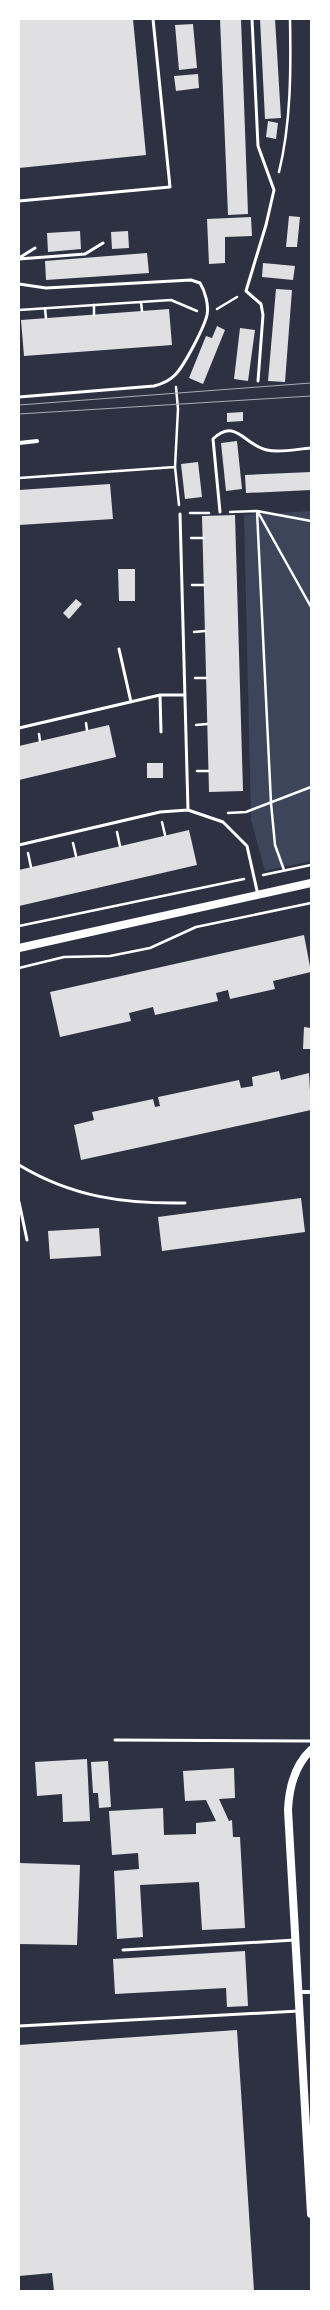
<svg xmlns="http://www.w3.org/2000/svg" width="330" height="2310" font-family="Barlow,sans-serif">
  <rect width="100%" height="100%" fill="#2d3142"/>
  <!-- green -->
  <path fill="#3c4559" d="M311,511V861L265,871L251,820L244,515Z"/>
  <!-- building -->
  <path fill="#e0e0e3" d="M19,19H133L146,155L19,168Z
    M220,19H241L248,214L228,215Z
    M260,19H275L281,118L265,119Z
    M193,24L197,68L179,70L175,25Z
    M198,74L199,88L176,91L174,76Z
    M268,121L278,123L276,139L266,137Z
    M289,216L300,217L297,247H286Z
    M251,217L252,236L225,237V263L209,264L207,219Z
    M80,231L81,249L48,252L47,233Z
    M128,231L129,248L112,249L111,232Z
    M147,253L149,273L46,280L45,261Z
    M263,263L295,266L293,280L262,277Z
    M276,289L292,290L285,382L268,381Z
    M169,309L172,345L24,356L21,320Z
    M217,326L225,330L203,384L189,378L206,336L212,338Z
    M240,328L255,330L248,381L234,379Z
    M243,412V421L227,422V413Z
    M237,441L242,489L226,491L221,443Z
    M198,462L202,497L185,499L181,464Z
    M311,472V490L246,493L245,475Z
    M110,484L113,519L19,525V490Z
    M235,515L243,791L209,792L202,516Z
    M118,569H135V601H119Z
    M76,599L82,604L69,619L63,613Z
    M109,725L116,757L19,780V746Z
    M147,763H163V778H147Z
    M189,830L197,865L19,906V870Z
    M304,935L311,972L273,981L275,989L230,999L228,990L216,993L218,1001L155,1015L153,1007L129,1013L131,1021L60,1037L50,992Z
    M304,1027L311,1028V1049H303Z
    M279,1071L281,1080L309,1073L311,1110L81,1160L74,1125L94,1120L92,1112L153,1099L155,1107L160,1106L158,1097L239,1080L241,1088L253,1086L252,1077Z
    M301,1198L305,1232L162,1251L158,1217Z
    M99,1228L101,1256L50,1259L48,1231Z
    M87,1759L90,1821L63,1822L62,1794L37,1796L35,1762Z
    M108,1761L111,1807L99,1808L98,1793H93L91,1762Z
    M234,1768L235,1798L219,1799L229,1821L232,1820L233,1837H240L245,1928L202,1930L199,1882L140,1885L143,1937L117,1939L114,1871L139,1869L138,1853L112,1855L109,1811L163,1808L164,1835L196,1834V1823L216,1821L206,1800L185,1801L183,1771Z
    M19,1863L80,1865L77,1945L19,1944Z
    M245,1951L248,2006L227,2007L226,1988L115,1994L113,1959Z
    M237,2030L254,2291H54L52,2273L19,2276V2045Z"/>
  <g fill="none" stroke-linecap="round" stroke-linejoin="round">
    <!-- path -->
    <path stroke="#fff" stroke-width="2.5" d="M279,172C291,123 291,70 290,19
      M141,302L142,311
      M94,305V315
      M45,309L46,318
      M217,309L237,297
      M19,310L171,300L197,311
      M176,387L178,409L175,467L179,505
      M19,478L175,467
      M257,511L271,803L275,845L284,870
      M230,512L257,511L311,521
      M258,512L311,607
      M190,513H209
      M191,538H203
      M192,585H204
      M194,632L205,631
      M195,678H206
      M86,723L87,730
      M196,725L207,724
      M39,734L40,741
      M197,771H209
      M228,813L246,812L311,787
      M162,822L165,835
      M117,832L120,846
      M73,843L76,856
      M28,853L31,867
      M263,875L311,865
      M19,926L244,879
      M19,968L64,957L110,956L150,948L196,927L311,903"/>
    <!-- service -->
    <path stroke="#fff" stroke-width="3" d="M252,19L258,146L274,190L266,225L246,291L261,304L263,315L258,381
      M19,201L170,187L153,19
      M19,258L35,248
      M19,259L85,254L103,243
      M19,284L46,288L191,280L200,283C205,291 209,305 207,315C204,328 184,366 175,375C169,381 162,384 154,386L19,397
      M220,512L213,439C236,417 245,446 267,450C280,453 297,449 311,448
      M180,514L188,810
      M119,649L131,702
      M160,695L161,732
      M19,728L160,695H184
      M19,845L160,812L188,810L223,822L247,846L258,895
      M19,1165C72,1197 124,1204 185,1203
      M19,1202L27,1240
      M115,1740L311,1741
      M123,1950L295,1940
      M19,2026L299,2011"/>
    <!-- minor -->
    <path stroke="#fff" stroke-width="4" d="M19,443L37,441
      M300,1992H311"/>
    <!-- secondary -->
    <path stroke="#fff" stroke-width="8" d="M19,948L311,883
      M311,1750C294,1766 289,1788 288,1810L311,2214"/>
    <!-- tram -->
    <path stroke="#abadb3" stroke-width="1" d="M19,405L311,383
      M19,414L311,396"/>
  </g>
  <!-- border -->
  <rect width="330" height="2310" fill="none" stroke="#ffffff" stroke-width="40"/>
</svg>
